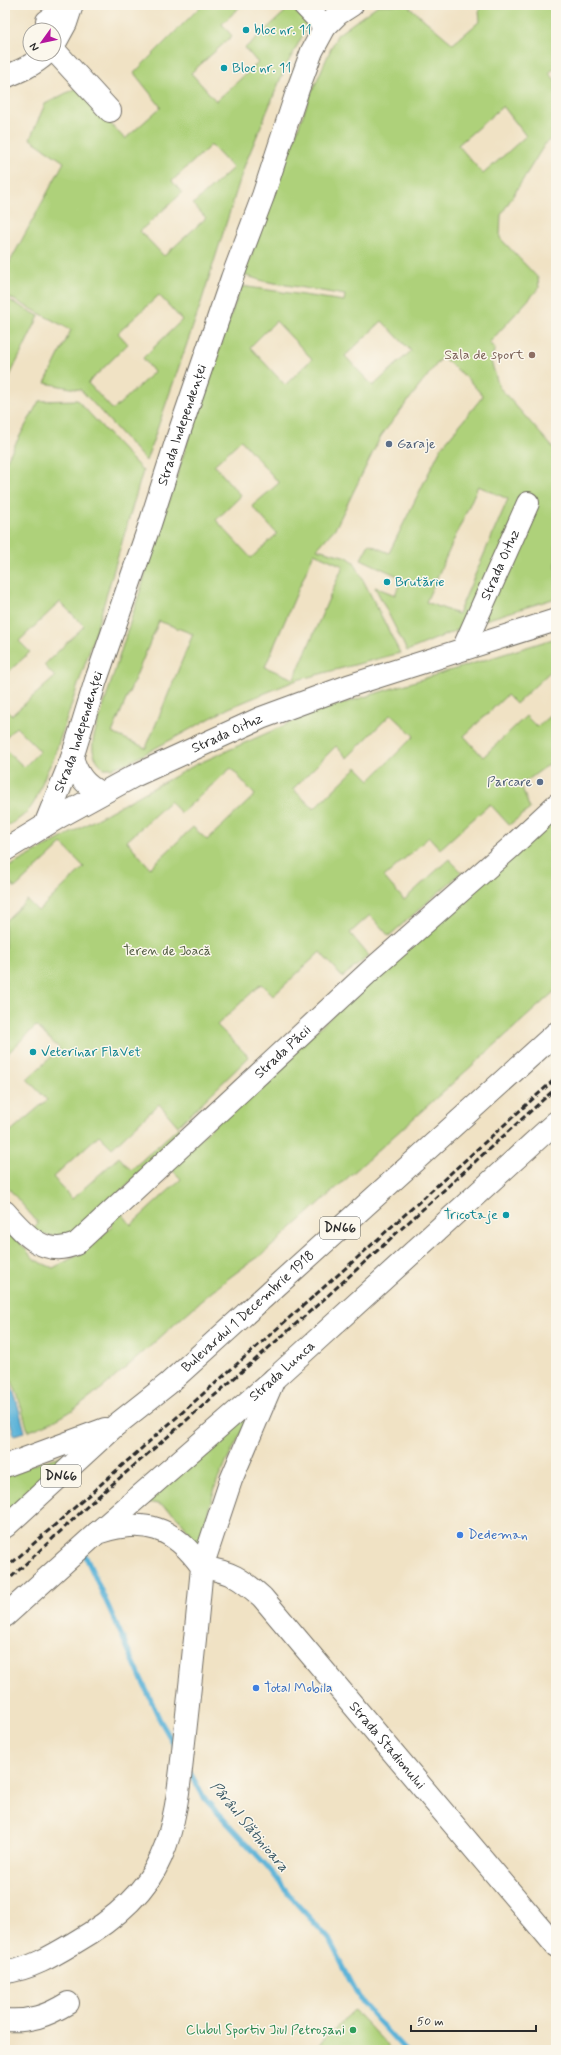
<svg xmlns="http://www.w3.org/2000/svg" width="561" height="2055" font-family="Mynerve,sans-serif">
  <rect width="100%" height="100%" fill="#fbf7ec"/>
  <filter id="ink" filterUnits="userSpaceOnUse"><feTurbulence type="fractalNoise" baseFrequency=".025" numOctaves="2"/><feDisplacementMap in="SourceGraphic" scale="8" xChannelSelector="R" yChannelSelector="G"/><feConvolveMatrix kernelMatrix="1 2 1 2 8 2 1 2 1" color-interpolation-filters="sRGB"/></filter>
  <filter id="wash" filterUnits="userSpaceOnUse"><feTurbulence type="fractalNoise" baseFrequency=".012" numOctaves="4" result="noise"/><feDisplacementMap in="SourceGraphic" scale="16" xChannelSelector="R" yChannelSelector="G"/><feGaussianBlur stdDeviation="0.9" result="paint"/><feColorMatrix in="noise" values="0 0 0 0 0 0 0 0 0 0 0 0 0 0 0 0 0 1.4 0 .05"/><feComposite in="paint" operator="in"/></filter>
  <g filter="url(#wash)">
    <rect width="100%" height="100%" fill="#f0e2c4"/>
    <!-- green -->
    <path fill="#aed17a" stroke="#6c7e52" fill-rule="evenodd" d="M202,5H242L222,24L232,36L191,73L216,101L258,63L245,48L285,12L279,5H292L311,20L285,68L244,167L199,309L146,461L81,390L45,383L71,330L5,295V271L64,162L30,139L45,104L76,88L125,139L161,107L134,73ZM211,145L233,168L193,204L206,218L164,256L140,231L182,193L172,181ZM159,295L182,320L143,358L154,372L113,410L88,383L128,344L118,333Z
      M378,5H407L453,44L480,21L479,11L485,5H556V67L549,73L556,81V134L545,144L501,215L500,238L538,278L539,288L489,343L495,348L491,361L499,387L556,451V598L469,625L407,651L375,587L395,595L402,578L361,559L369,544L389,553L441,448L483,396L466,377L442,357L381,436L336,527L317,549L347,557L354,562L400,653L297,680L229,708L130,762L112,768H104C93,758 91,750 94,736L191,431L241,286L344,301L345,295L263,281L244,275L310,96L337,35ZM503,106L526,136L483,174L458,145ZM276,321L312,359L285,385L250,347ZM382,321L411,351L373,386L345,356ZM241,440L279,483L252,506L277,534L251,558L216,520L241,496L214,465ZM478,486L508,499L458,614L426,602ZM314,553L343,566L294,679L265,667ZM159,621L193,634L146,748L112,733Z
      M5,298L39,316L5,386Z
      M77,400L143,471L95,634L53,760C34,792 43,808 5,827V749L24,767L40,751L16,727L5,738V708L12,715L55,677L44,665L84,626L60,602L19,641L30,652L5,675V463L39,401Z
      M556,638V666L516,704L507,695L464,736L483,757L526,716L537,727L556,710V759L521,785L530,809L509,825L490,804L440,849L429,837L384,877L404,900L449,859L462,872L389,936L370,915L350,933L369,956L342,977L320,952L273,996L261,984L217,1025L249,1057L178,1126L159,1104L112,1148L99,1135L53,1177L72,1199L119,1157L131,1170L179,1127L184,1133L77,1230C60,1238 48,1237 30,1231L38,1223L5,1184V1136L47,1100L27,1079L60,1049L36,1026L5,1056V921L27,900L38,911L84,867L62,844L15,888L7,879L5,881V869L195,765L312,713ZM391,714L414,736L370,780L357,767L314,809L293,789L336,746L347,758ZM231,768L255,795L207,840L193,827L150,868L127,841L170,801L181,813Z
      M556,818V990L263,1254C214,1285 173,1327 129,1365C98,1392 69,1419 28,1431L18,1396L5,1365V1226L35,1260L53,1268L80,1254L113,1226L108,1222L121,1212L131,1225L181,1179L169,1167L357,993Z
      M254,1407L217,1481L198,1546C189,1531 176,1510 158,1504C152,1502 145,1503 139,1502Z
      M73,1452L5,1518V1474Z
      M354,2010L392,2050H313Z"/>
    <!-- water -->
    <path fill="#5bb3d8" stroke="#436f82" d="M5,1369L17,1402L25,1432L14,1435L5,1402Z"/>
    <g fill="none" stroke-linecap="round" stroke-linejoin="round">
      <!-- stream -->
      <path stroke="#5bb3d8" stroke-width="5" d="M85,1555L160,1720L176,1748
        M188,1769L205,1799L267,1866L296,1903L329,1939L362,2003L405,2050"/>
    </g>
  </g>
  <g filter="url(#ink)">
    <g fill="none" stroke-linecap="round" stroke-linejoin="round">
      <defs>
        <g id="minor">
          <path d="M304,5L325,27"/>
          <path d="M47,21L70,5"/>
          <path d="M54,45L66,23L72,5"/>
          <path d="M54,50L110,111"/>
          <path d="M5,77C20,71 34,65 46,54"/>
          <path id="s1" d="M463,649L528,503"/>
          <path d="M72,758C78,775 84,785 101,793"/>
          <path id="s2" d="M45,825L72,758L96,680L150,524L177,439L232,278L263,196L298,89L312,51L325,27L338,14L352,5"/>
          <path id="s3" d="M5,850L59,817L134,776L261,718L348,686L556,620"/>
          <path id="s4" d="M5,1212C25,1234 44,1258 76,1244L371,970L510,848L556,805"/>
          <path id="s5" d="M274,1379L231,1480L202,1567C232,1572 240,1578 262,1597L556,1946"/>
          <path id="s6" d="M97,1533L274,1379L556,1122"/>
          <path d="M5,2020C29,2022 47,2016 68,2003"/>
        </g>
        <g id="major">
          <path d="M5,1466L105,1429"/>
          <path id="s7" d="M5,1527L116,1425L168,1384L556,1033"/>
          <path d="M5,1616L97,1533C144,1517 174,1527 202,1567C197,1622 191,1678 185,1733C180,1774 178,1819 161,1857C145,1895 109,1923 74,1943C54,1955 29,1970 5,1972"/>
        </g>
      </defs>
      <!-- minor casing -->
      <use href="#minor" stroke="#706b61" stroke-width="24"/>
      <!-- major casing -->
      <use href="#major" stroke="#706b61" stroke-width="24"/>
      <!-- minor -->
      <use href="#minor" stroke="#fff" stroke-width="22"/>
      <!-- major -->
      <use href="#major" stroke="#fff" stroke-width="22"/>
      <!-- rail -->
      <path stroke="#2b2b2b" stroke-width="3" stroke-dasharray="6 3" stroke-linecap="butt" d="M5,1569L357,1258L556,1078
        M5,1583L94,1500L172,1433L323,1300L556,1088"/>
    </g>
  </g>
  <!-- markers -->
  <g fill="#0f9aa8" stroke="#fbf7ec" stroke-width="1.5">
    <circle cx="246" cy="30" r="4"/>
    <circle cx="224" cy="68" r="4"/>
    <circle cx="387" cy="582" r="4"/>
    <circle cx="33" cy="1052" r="4"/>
    <circle cx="506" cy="1215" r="4"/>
  </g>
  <circle fill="#8d6e63" stroke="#fbf7ec" stroke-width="1.5" cx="532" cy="355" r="4"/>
  <g fill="#5c6f8a" stroke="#fbf7ec" stroke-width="1.5">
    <circle cx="389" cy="444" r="4"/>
    <circle cx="540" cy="782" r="4"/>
  </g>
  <g fill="#3f7fe0" stroke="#fbf7ec" stroke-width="1.5">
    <circle cx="460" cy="1535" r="4"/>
    <circle cx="256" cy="1688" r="4"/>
  </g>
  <circle fill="#2e9e5b" stroke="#fbf7ec" stroke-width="1.5" cx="353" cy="2030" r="4"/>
  <g text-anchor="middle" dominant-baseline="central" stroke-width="3" stroke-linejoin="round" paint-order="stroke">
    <!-- shield labels -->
    <g fill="#fbf7ec" stroke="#696865" stroke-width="1">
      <rect x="320" y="1217" width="40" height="22" rx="3"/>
      <rect x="41" y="1465" width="40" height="22" rx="3"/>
    </g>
    <g font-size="13" font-weight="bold" fill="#2b2b2b">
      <text x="340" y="1228">DN66</text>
      <text x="61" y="1476">DN66</text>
    </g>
    <!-- culture labels -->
    <g font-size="14" fill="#0d838f" stroke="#fbf7ec" text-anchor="start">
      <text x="254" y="30">bloc nr. 11</text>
      <text x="232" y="68">Bloc nr. 11</text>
      <text x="395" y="582">Brutărie</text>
      <text x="41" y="1052">Veterinar FlaVet</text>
      <text x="498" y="1215" text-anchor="end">Tricotaje</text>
    </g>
    <!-- education labels -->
    <g font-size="14" fill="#785e54" stroke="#fbf7ec" text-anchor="end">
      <text x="524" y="355">Sala de sport</text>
    </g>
    <!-- street labels -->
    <g font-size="14" fill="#2b2b2b" stroke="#fbf7ec">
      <text stroke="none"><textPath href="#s2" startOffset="423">Strada Independenței</textPath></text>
      <text stroke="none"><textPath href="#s1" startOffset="92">Strada Oituz</textPath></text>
      <text stroke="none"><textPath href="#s2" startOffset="99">Strada Independenței</textPath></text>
      <text stroke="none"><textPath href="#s3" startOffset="251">Strada Oituz</textPath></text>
      <text stroke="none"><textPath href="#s4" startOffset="367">Strada Păcii</textPath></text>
      <text stroke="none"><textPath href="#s7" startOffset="325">Bulevardul 1 Decembrie 1918</textPath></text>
      <text stroke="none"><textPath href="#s6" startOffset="246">Strada Lunca</textPath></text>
      <text stroke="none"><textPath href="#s5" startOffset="464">Strada Stadionului</textPath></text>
    </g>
    <!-- service labels -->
    <g font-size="14" fill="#4e5e75" stroke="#fbf7ec" text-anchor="start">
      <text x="397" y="444">Garaje</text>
      <text x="532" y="782" text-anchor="end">Parcare</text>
    </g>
    <!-- park labels -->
    <g font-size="14" fill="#525d43" stroke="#fbf7ec">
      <text x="167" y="951">Teren de Joacă</text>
    </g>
    <!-- shop labels -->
    <g font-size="14" fill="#366cbe" stroke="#fbf7ec" text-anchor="start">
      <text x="468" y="1535">Dedeman</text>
      <text x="264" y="1688">Total Mobila</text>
    </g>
    <!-- leisure labels -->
    <g font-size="14" fill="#27864d" stroke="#fbf7ec" text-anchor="end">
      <text x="345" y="2030">Clubul Sportiv Jiul Petroșani</text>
    </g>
    <!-- water labels -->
    <g font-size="15" font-style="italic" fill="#3c5b68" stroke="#fbf7ec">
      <text transform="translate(249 1827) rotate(50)">Pârâul Slătinioara</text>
    </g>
  </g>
  <!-- margin -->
  <rect width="561" height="2055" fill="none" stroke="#fbf7ec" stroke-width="20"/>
  <!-- north arrow -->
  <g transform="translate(42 42) rotate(237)"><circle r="19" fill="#fbf7ec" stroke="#a8a59f"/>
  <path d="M0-3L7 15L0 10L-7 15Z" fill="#b5179e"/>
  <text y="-6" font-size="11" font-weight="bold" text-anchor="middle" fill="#2b2b2b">N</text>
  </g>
  <!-- scale -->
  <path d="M411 2025v6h125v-6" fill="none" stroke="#2b2b2b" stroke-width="2"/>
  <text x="417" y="2025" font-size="12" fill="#2b2b2b" stroke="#fbf7ec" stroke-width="3" paint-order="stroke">50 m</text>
</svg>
